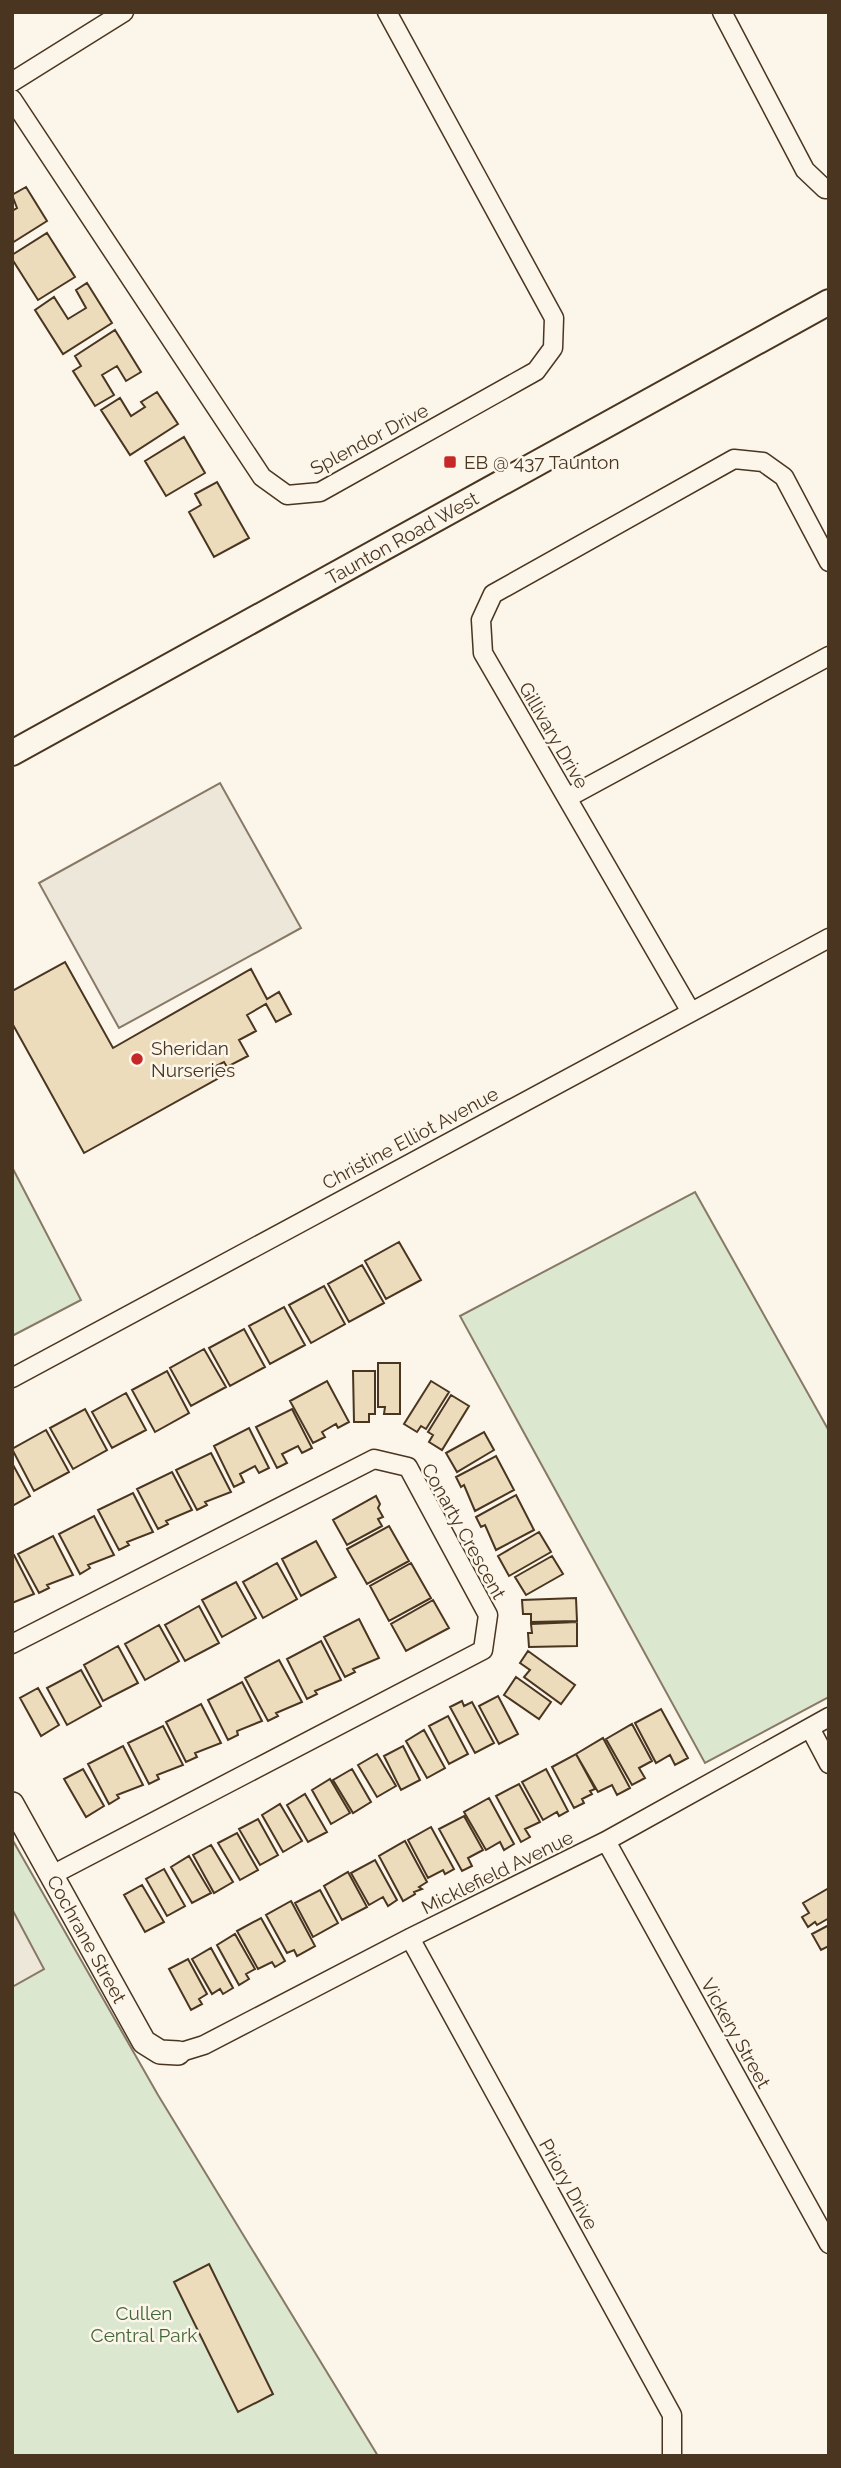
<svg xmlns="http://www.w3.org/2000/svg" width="841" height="2468" font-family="Raleway,sans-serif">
  <rect width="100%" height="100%" fill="#fbf6e9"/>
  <!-- green -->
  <path fill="#dce7d0" stroke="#887966" stroke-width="2" d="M12,1167L81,1300L12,1336Z
    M695,1192L829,1431V1697L705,1763L460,1316Z
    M12,1839L158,2095L378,2456H12Z"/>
  <!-- parking -->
  <path fill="#ede7d9" stroke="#887966" stroke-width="2" d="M220,783L301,928L119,1028L39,883Z
    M12,1909L44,1969L12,1987Z"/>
  <!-- building -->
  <path fill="#ecdcbc" stroke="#4a3520" stroke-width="2" d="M26,187L47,221L12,243V211L17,208L12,195Z
    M47,233L75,277L38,300L12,259V255Z
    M87,283L112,323L63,354L35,310L54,297L68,319L86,308L76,290Z
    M115,330L141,372L126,381L117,366L102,375L114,395L95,406L73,371L81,366L75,356Z
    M157,392L178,424L130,455L101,410L120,398L131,416L145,407L141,402Z
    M184,437L205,473L166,496L145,461Z
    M217,482L249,538L214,557L189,512L201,505L195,494Z
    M65,962L113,1048L251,969L267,999L279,992L291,1014L276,1022L266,1004L247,1015L256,1031L239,1040L248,1056L227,1067L224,1062L212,1068L217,1079L84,1153L12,1023V991Z
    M399,1242L421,1280L386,1299L365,1261Z
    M362,1265L384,1303L349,1322L328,1284Z
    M324,1286L345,1324L311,1343L289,1305Z
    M284,1307L305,1345L270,1364L249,1326Z
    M244,1329L265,1367L230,1386L209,1348Z
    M204,1349L226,1387L191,1406L170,1368Z
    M378,1363H400V1414H384L385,1407H378Z
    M167,1371L189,1413L155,1432L132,1390Z
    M353,1371H375V1414H369V1422H354Z
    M327,1381L349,1422L338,1428L336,1424L322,1432L325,1437L313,1443L290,1401Z
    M431,1381L449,1392L426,1429L421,1426L417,1432L404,1424Z
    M126,1393L146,1430L112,1448L92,1412Z
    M451,1395L469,1406L442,1450L429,1442L433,1435L428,1432Z
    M85,1409L107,1450L73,1469L50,1428Z
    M292,1409L312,1448L302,1453L298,1446L282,1454L287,1463L277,1468L256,1427Z
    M249,1428L269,1468L259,1473L255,1466L240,1474L244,1482L234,1487L214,1446Z
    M46,1430L69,1472L34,1491L12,1449Z
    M484,1432L494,1450L457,1472L446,1453Z
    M211,1453L231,1492L205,1502L207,1505L197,1510L176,1470Z
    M496,1456L514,1490L475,1511L464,1485L461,1487L456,1477Z
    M12,1463L30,1496L12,1506Z
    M172,1472L192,1510L166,1521L168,1524L158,1529L137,1489Z
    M133,1493L153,1532L127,1542L129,1545L119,1550L98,1510Z
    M516,1495L534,1530L496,1550L485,1525L481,1527L476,1517Z
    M376,1496L380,1504L378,1508L383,1517L378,1519L382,1526L347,1545L333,1520Z
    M94,1516L114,1555L88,1565L90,1568L80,1574L59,1534Z
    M389,1526L409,1561L367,1584L347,1549Z
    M539,1532L551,1552L509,1576L498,1556Z
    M53,1536L73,1575L47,1585L49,1588L39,1593L18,1554Z
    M316,1541L336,1577L301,1596L282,1559Z
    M14,1555L34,1594L12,1603V1556Z
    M552,1556L563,1574L526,1595L515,1577Z
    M277,1563L297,1599L263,1618L243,1582Z
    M411,1563L431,1598L389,1621L370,1586Z
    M236,1582L256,1618L222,1637L202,1600Z
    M576,1598L577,1621L531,1622V1614H523L522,1600Z
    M433,1600L449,1628L406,1651L391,1624Z
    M199,1606L219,1643L185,1661L165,1625Z
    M359,1619L379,1658L353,1669L355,1672L345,1677L324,1637Z
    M577,1622V1646L529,1647L528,1633H532L531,1624Z
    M159,1625L179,1661L145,1680L125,1644Z
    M321,1641L341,1680L315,1691L317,1694L307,1699L287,1659Z
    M118,1646L138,1683L103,1701L84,1665Z
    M528,1651L575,1685L561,1704L524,1677L530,1670L520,1663Z
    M279,1660L302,1702L276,1713L278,1716L268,1721L245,1678Z
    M81,1670L101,1706L67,1725L47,1688Z
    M516,1677L551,1702L539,1719L504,1695Z
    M242,1682L262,1721L237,1731L238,1735L228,1740L208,1700Z
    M38,1688L59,1725L41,1736L20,1698Z
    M498,1696L518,1734L499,1744L479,1706Z
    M462,1701L464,1706L472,1702L494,1743L475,1753L450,1707Z
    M201,1704L221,1743L195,1753L197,1757L186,1762L166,1722Z
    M661,1709L688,1758L675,1765L670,1755L656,1763L635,1723Z
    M448,1716L468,1754L449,1764L429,1726Z
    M632,1724L652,1761L639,1768L645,1778L632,1785L606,1739Z
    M163,1726L183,1765L157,1775L159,1779L149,1784L128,1743Z
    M424,1730L445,1768L427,1778L406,1741Z
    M603,1738L630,1788L617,1795L612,1785L598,1792L576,1754Z
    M123,1746L143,1785L117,1795L119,1798L109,1804L88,1764Z
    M403,1746L420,1780L401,1790L384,1756Z
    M377,1754L396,1786L377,1797L358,1765Z
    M576,1754L595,1789L590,1791L592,1794L582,1799L584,1803L574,1808L552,1767Z
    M83,1769L104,1806L86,1817L64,1779Z
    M352,1769L371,1802L353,1813L333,1780Z
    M546,1769L568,1811L559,1816L557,1812L543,1820L522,1782Z
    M330,1779L350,1813L331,1824L312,1790Z
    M519,1784L540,1822L525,1829L530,1837L521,1842L496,1796Z
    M305,1794L327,1832L308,1842L287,1805Z
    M489,1798L514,1844L504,1850L500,1842L486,1850L464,1812Z
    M280,1804L302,1841L283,1852L262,1815Z
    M464,1816L483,1850L468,1858L472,1866L462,1871L439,1829Z
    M258,1819L278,1855L260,1865L239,1829Z
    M431,1827L454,1869L445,1874L443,1870L428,1878L408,1840Z
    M237,1833L258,1870L240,1880L218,1843Z
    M405,1841L427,1882L419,1887L422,1889L414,1892L415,1894L403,1901L379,1856Z
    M211,1845L233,1882L214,1893L193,1855Z
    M189,1856L211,1893L192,1903L171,1867Z
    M375,1860L397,1900L388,1906L383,1897L369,1905L351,1873Z
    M164,1869L185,1906L167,1916L146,1879Z
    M348,1872L367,1907L342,1920L324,1886Z
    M142,1885L164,1922L145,1932L124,1895Z
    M829,1888V1918L817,1925L815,1922L808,1927L802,1917L809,1913L803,1903Z
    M320,1890L338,1923L313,1937L295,1903Z
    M291,1901L315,1946L297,1956L294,1950L287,1953L266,1915Z
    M261,1918L285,1961L275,1967L272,1962L258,1969L237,1931Z
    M829,1925V1946L821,1950L812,1934Z
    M235,1934L255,1969L246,1974L249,1979L239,1985L217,1945Z
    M211,1948L233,1988L223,1994L220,1989L212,1994L192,1959Z
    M188,1959L207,1994L199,1999L202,2004L191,2010L169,1969Z
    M209,2264L273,2394L238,2412L174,2282Z"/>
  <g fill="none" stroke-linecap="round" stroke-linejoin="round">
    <defs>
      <path id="minor" d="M722,12L805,170L825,189H829
        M12,82L124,12
        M12,99L262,477L287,495L320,492L536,371L553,348L554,318L387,12
        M567,798L829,656
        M691,1012L483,653L481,620L493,594L734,459L763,462L784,477L829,562
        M12,1378L829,938
        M12,1644L374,1459L408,1467L488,1615L483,1650L52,1875
        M810,1728L829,1764
        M606,1841L829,2244
        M410,1938L672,2415V2456
        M178,2053L204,2045L410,1938L606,1841L829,1717"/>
      <path id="tertiary" d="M12,1804L144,2042L160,2052L178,2053"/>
      <path id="secondary" d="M12,753L829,302"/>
    </defs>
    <!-- minor casing -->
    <use href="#minor" stroke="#4a3520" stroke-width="21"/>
    <!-- tertiary casing -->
    <use href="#tertiary" stroke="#4a3520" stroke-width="26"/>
    <!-- secondary casing -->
    <use href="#secondary" stroke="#4a3520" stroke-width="28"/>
    <!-- minor -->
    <use href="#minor" stroke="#fbf6e9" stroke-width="18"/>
    <!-- tertiary -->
    <use href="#tertiary" stroke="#fbf6e9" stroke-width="23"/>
    <!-- secondary -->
    <use href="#secondary" stroke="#fbf6e9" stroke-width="24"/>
  </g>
  <!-- markers -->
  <g fill="#c62828" stroke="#fbf6e9" stroke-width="2.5">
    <rect x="443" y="455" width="14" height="14" rx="3.5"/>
    <circle cx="137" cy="1059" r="7"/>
  </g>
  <g text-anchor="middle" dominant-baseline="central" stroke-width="5" stroke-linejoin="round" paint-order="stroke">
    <!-- street labels -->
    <g font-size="19" fill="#4a3520" stroke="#fbf6e9">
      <text transform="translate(369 439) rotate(-28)">Splendor Drive</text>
      <text transform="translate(402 538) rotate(-29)">Taunton Road West</text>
      <text transform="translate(554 735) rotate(60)">Gillivary Drive</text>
      <text transform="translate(410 1138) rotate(-28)">Christine Elliot Avenue</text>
      <text transform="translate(464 1531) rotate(61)">Conarty Crescent</text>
      <text transform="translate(497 1872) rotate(-26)">Micklefield Avenue</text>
      <text transform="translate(87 1939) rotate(61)">Cochrane Street</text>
      <text transform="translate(736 2033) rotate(61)">Vickery Street</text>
      <text transform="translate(569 2184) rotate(61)">Priory Drive</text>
    </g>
    <!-- poi labels -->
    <g font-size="19" fill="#4a3520" stroke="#fbf6e9" text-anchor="start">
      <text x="464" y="462">EB @ 437 Taunton</text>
      <text x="151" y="1048">Sheridan<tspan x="151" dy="22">Nurseries</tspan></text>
    </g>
    <!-- park labels -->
    <g font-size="19" fill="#436837" stroke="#fbf6e9">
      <text x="144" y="2313">Cullen<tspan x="144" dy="22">Central Park</tspan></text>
    </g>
  </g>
  <!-- border -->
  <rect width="841" height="2468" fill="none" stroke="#4a3520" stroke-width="28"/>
</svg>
